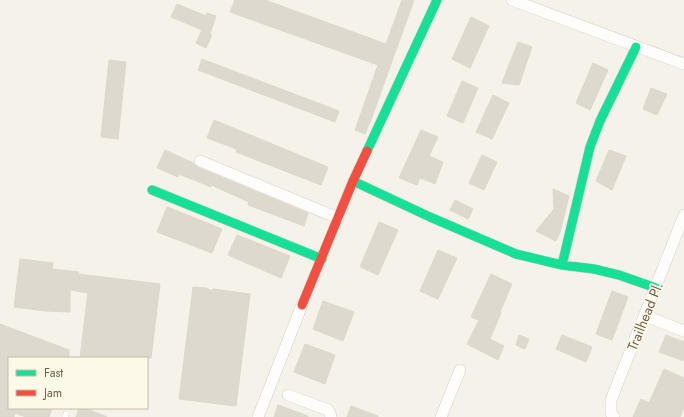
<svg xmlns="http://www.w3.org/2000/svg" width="684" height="417" font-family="Jost,sans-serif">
  <rect width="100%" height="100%" fill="#f5f2e9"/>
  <!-- building -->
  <path fill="#ded9cf" stroke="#ddd7cc" d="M235,0H265L386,44L402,0H414L372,117L365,134L355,130L378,65L230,12Z
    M177,4L206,16L207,13L216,16L210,34L212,35L206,48L196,43L202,30L171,17Z
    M471,17L489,26L470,68L452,59Z
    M518,42L532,47L519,85L502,83Z
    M202,59L339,111L335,122L198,70Z
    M109,60L126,62L118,139L101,137Z
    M593,63L608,70L590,110L576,103Z
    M462,81L478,88L463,123L447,116Z
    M651,88L667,94L657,115L643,109Z
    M493,95L509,103L492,139L476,132Z
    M214,120L328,167L321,185L259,161L236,152L237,149L207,138Z
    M421,130L438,137L429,156L443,162L435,184L420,178L417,185L399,178Z
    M165,150L193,163L197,167L308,213L304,226L248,205L249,202L211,185V187L179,174L178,177L157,168Z
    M609,150L626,156L612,190L596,181Z
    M482,155L497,162L484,190L469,183Z
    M553,189L569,196L560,232L556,241L536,231L554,209Z
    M455,200L473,209L468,219L450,210Z
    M167,207L222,229L212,253L157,232Z
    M379,222L398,230L378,275L360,267Z
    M237,235L290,256L281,278L228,255Z
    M438,250L457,258L438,299L420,291Z
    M20,259L53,263L52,269L79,272L78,274L160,284L151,358H80L88,293L70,290V312L46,311L14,307Z
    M491,274L512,284L500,312L501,313L490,339L504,346L498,360L467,344L479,320L471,317Z
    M193,287L206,288L212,291L213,289L250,294L236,406L179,399Z
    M612,291L628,297L612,340L596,334Z
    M323,301L354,312L343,341L313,329Z
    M0,324L69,350V358H9V408H52L49,417H26L15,413L14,417H0Z
    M519,335L529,339L525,349L516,345Z
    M562,335L592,347L586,362L556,349Z
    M666,335L684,342V361L659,352Z
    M305,344L335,355L325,384L294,372Z
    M664,369L684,378V407L680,417H633L641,399L649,403Z
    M278,405L308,416V417H274Z
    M351,406L378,416V417H347Z
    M79,408H85L107,417H76Z"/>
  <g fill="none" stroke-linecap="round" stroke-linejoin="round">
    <defs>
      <path id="lane" d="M65,417L66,414"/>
      <path id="street" d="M512,0L684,64
        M200,161L338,218
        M645,316L684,331
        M288,395L328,410L330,413L331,417
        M258,417L302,305
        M441,417L460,370
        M614,417L611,413V400L684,215"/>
      <path id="fast" d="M367,151L437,0
        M353,181L430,217L516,254L562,265L594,269L619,275L656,288
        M152,190L322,259
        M562,265L590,147L600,121L636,47"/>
      <path id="jam" d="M302,305L353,181L367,151"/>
    </defs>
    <!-- lane casing -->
    <use href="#lane" stroke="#d4cfc7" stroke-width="6"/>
    <!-- street casing -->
    <use href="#street" stroke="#d4cfc7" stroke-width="12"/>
    <!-- fast casing -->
    <use href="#fast" stroke="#d3cec4" stroke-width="10"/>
    <!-- jam casing -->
    <use href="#jam" stroke="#d3cec4" stroke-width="10"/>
    <!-- lane -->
    <use href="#lane" stroke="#fefdfc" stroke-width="5.5"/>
    <!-- street -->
    <use href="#street" stroke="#fefdfc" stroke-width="11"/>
    <!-- fast -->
    <use href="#fast" stroke="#16e098" stroke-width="9"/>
    <!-- jam -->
    <use href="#jam" stroke="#f24e42" stroke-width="9"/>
  </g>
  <g text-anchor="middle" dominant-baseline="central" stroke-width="3.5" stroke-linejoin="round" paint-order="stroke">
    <!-- street labels -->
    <g font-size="14" fill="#70604c" stroke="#fdf9e9">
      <text transform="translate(645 316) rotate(-68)">Trailhead Pl.</text>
    </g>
  </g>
  <!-- legend -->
  <rect x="8" y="357" width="140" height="52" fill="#fdf9e9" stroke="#c5bcaa"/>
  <rect x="16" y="370" width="20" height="6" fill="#16e098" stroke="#c5bcaa"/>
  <text x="44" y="377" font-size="12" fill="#70604c">Fast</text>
  <rect x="16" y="390" width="20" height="6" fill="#f24e42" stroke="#c5bcaa"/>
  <text x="44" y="397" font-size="12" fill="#70604c">Jam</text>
</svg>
